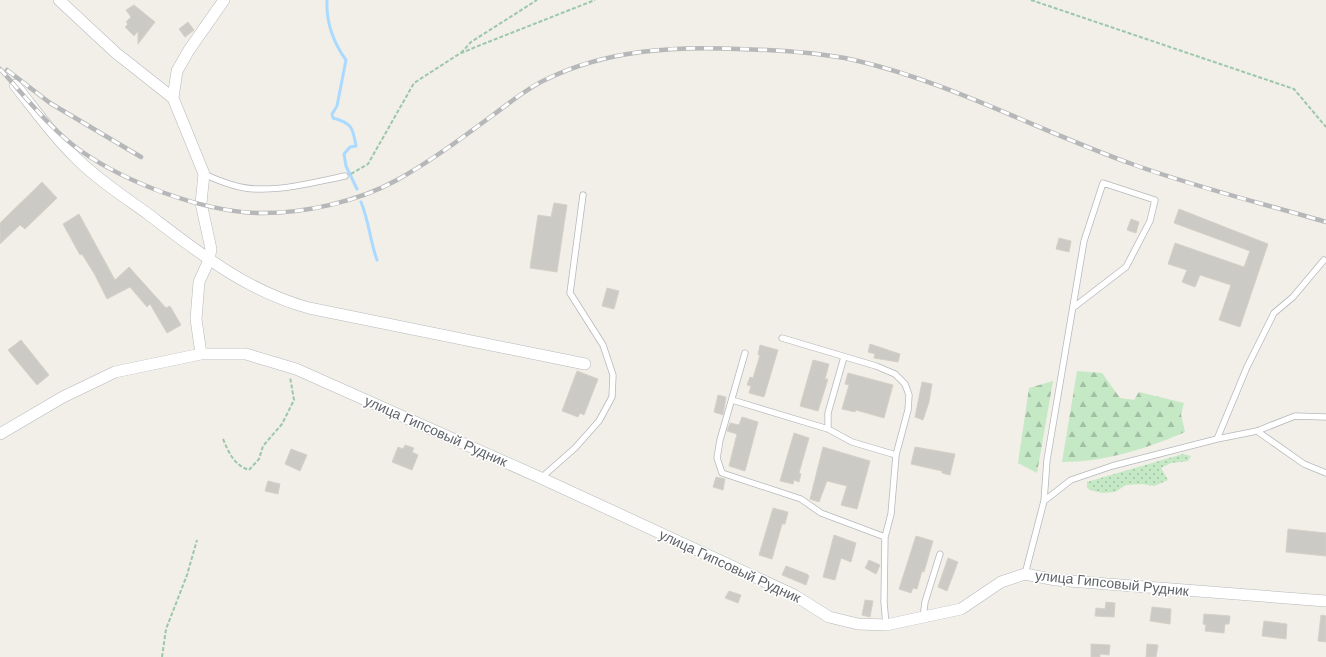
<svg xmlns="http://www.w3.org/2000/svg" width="1326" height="657" font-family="Arial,sans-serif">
  <defs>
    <pattern id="grass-dots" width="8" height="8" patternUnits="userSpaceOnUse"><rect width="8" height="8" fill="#c5e8c5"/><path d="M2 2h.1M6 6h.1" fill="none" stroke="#a3c0a4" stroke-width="1.8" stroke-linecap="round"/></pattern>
    <pattern id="forest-firs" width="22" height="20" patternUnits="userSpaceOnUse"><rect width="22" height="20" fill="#c5e8c5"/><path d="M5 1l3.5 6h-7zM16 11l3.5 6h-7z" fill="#a3c0a4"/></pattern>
  </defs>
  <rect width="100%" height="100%" fill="#f1efe8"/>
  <!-- grass -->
  <path fill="url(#grass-dots)" d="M1183,454L1191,456L1188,461L1171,463L1161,468L1168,480L1154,486L1142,484L1126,485L1115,492L1103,493L1093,491L1087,488V482Z"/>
  <!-- forest -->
  <path fill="url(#forest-firs)" d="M1077,371L1102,373L1120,398L1134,400L1139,392L1184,403L1181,414L1185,432C1146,449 1104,462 1062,462Z
    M1053,381L1037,473L1018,463L1029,388Z"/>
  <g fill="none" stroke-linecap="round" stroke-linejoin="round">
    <!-- stream -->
    <path stroke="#aadaff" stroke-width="3" d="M327,0C326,22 333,42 346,60L337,106L332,114L333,118C352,123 353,128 356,146L350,147L344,154L346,166L357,189
      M361,202C369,221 370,241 377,260"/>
  </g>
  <!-- building -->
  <path fill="#cccac5" stroke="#d6d1c6" d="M134,5L155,22L138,44V31L134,36L125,27L128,24L126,22L131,17L126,10Z
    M188,22L194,30L185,37L179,29Z
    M42,182L57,198L25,229L20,225L0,244V223Z
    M554,203L567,205L557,272L530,268L538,215L551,217Z
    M1179,209L1268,244L1240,327L1219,320L1231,285L1200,275L1195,287L1182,282L1187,270L1168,264L1175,243L1244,267L1250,251L1174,223Z
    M79,214L115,280L129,267L166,308L170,306L181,325L167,333L150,304L147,307L130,287L107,299L95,275L82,254L80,255L63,224Z
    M1131,219L1139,222L1136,233L1127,230Z
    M1059,238L1071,241L1069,252L1056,249Z
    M607,288L619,291L614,309L602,306Z
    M21,340L49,375L37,385L8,350Z
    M870,344L900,354L898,362L874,358L875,354L868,352Z
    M760,345L778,350L764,397L749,393L751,386L747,385L750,377L753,378L760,355H758Z
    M813,360L829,364L825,379H828L818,411L800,406Z
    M577,371L598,379L584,415L580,413L578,417L562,411Z
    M848,373L893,385L884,418L856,410L855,412L842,409L849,385L845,384Z
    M922,382L932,384L929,402L923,420L915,417Z
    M718,395L726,397L723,415L714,412Z
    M742,417L758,422L745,471L729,466L737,434L727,431L730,423L739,425Z
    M794,433L809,438L799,473L801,474L799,482L794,480L793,484L780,481Z
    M405,445L414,448L412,452L418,455L412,470L392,462L398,447L403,449Z
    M823,447L870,461L857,509L841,505L847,486L827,481L819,502L810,499Z
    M915,447L955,454L950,475L942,473V471L911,464Z
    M291,449L307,455L300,471L285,464Z
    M716,477L725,479L723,490L713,487Z
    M268,481L280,484L278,494L265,491Z
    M773,508L788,512L785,524H782L772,559L759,555Z
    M1288,529L1326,533V556L1286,552Z
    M834,535L856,543L851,562L841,558L835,580L823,577Z
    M916,536L933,541L924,572L922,571L917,589L913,588L911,593L899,589Z
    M948,558L958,562L947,591L938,587Z
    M869,560L880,565L876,574L865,568Z
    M786,566L807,574L809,576L806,585L782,575Z
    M729,591L741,595L738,603L725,598Z
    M865,600L873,601L870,617L862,615Z
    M1106,602L1115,603L1114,617L1095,616L1096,608L1105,609Z
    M1152,607L1171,609L1170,624L1150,621Z
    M1204,614L1230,616L1229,624H1225L1224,633L1205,631L1206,625L1203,624Z
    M1321,615L1326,616V642L1318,641Z
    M1264,621L1287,624L1286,639L1262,636Z
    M1091,644L1110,645L1109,655L1100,654V657H1091Z
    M1147,644L1158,645L1156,657H1146Z"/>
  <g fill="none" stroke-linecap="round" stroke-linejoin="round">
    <defs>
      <path id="service" d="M204,174C219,181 239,189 257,189C286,190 316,182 345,176
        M782,338L876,366L895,374L905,384L909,395L908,410L896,455L891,514L885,537L884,602L886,625
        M745,353L720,440L717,458L722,473L801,499L821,513L885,537
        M732,400L828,429L852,442L896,455
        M828,429V413L844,357
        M1257,431L1304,464L1326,473
        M1217,439L1247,367L1274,313L1293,297L1324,260
        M541,478L575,448L599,421L612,397L613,375L603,345L570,293L583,195
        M1044,501L1047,460L1084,241L1103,183L1155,200L1150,221L1126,267L1074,307
        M1025,574L1044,501L1071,480L1112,466L1217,439L1257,431L1295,416L1326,417
        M923,618L925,602L940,554"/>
      <path id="minor" d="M59,0L116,53L173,98L204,174L201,203L211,249L209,260L199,282L196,319L201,354
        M15,85C35,110 53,136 76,158C97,179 123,196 148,214C198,252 246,291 309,308L585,364
        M173,98L177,71L189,50L224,0
        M0,434L63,397L115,372L201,354H246L296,369L541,478L794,595L829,617L858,624L886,625L961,609L1001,582L1025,574L1056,580L1326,601"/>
    </defs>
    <!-- service casing -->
    <use href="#service" stroke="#b5b8bc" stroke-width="7"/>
    <!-- minor casing -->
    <use href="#minor" stroke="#b5b8bc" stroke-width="12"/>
    <!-- path -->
    <path stroke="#9cc7a9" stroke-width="2" stroke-dasharray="4 2" stroke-linecap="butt" d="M1031,0L1294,89L1326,127
      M461,53L471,42L537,0
      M351,174L368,164L414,83L459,54L478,46L595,0
      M223,439C229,453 234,465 249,470L259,459L263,446L282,424L294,400L290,377
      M162,657L166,629L187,575L197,540"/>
    <!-- service -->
    <use href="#service" stroke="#fff" stroke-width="5.5"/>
    <!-- minor -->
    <use href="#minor" stroke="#fff" stroke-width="11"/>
    <defs>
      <path id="rail" d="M0,69C24,95 52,131 81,151C127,183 201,211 257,213C303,214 357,202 397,180C431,161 462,138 493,115C511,102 527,88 547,79C607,50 673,46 738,49C777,50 816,52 854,60C950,82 1039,131 1132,164C1195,187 1261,203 1326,222
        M7,70L50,103L141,157"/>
    </defs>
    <!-- rail casing -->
    <use href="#rail" stroke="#b6b7b8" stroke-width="4.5"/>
    <!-- rail -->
    <use href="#rail" stroke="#fff" stroke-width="3" stroke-dasharray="9" stroke-linecap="butt"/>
  </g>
  <g text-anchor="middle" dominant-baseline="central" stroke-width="3" stroke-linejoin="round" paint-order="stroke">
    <!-- street labels -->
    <g font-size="14" fill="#5f6368" stroke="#fff">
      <text transform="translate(436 431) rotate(24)">улица Гипсовый Рудник</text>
      <text transform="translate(730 566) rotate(25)">улица Гипсовый Рудник</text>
      <text transform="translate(1112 583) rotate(6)">улица Гипсовый Рудник</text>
    </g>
  </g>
</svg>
